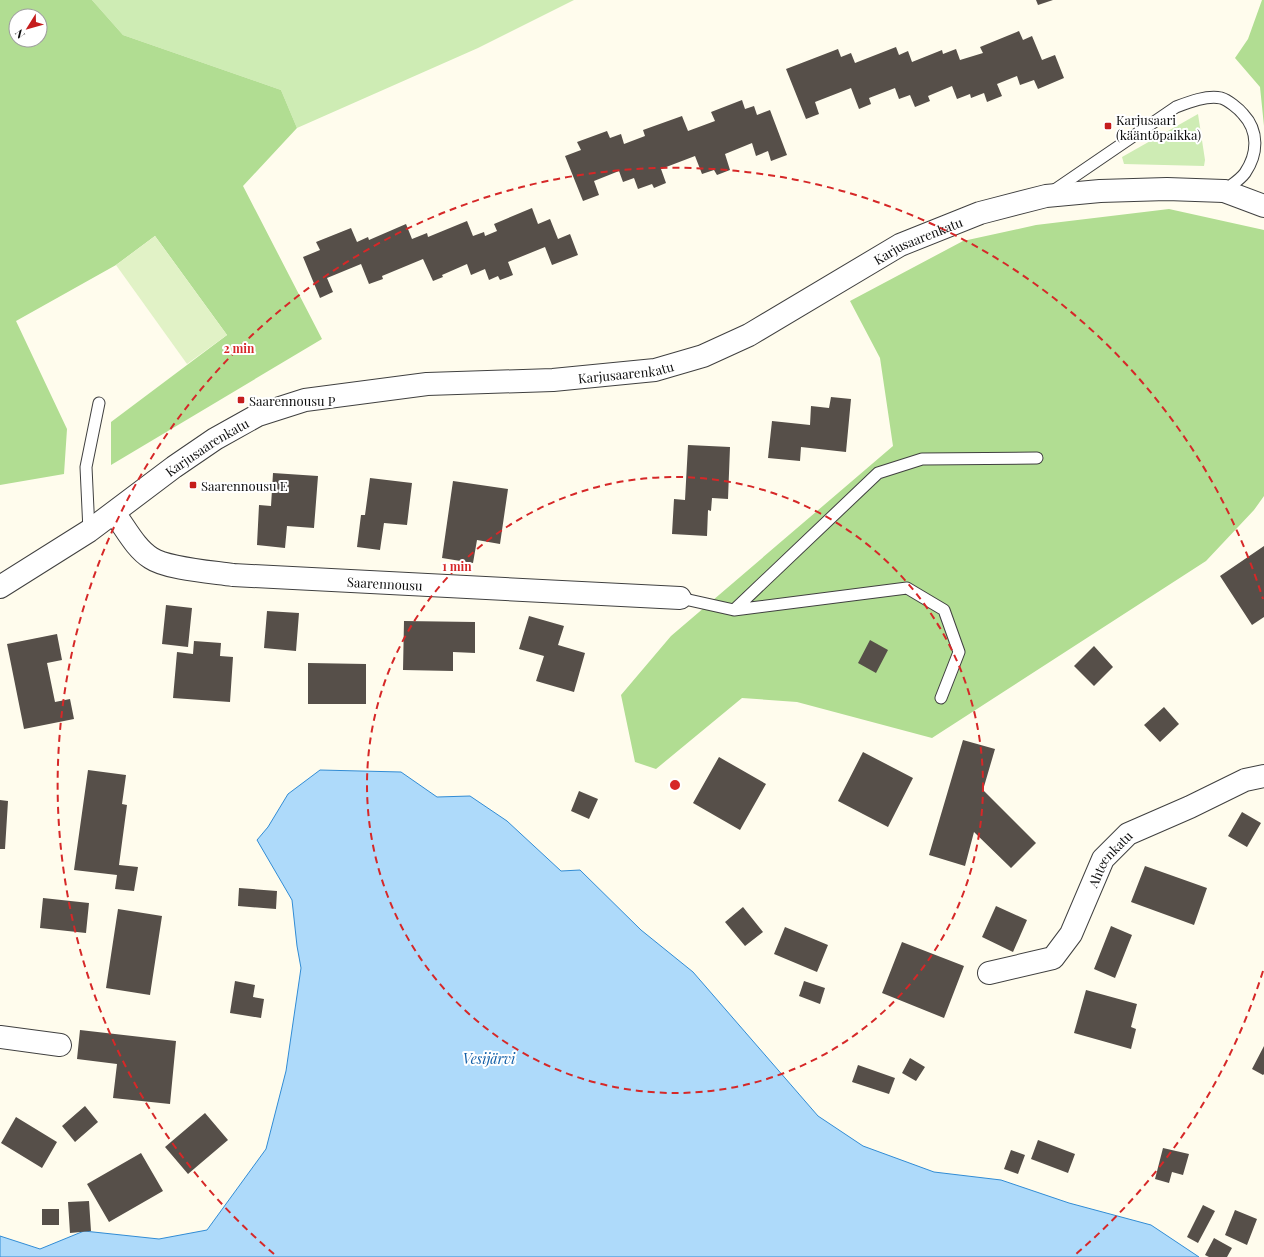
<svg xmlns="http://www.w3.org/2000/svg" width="1264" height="1257" font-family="'Playfair Display',serif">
  <rect width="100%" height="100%" fill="#fffced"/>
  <!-- green -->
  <path fill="#ceecb4" d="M92,0H574L478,48L297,128L281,90L123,35Z
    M1198,114L1205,160L1204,166L1124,164L1122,157Z"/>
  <!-- forest -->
  <path fill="#b1dd92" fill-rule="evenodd" d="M0,0H92L123,35L281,90L297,128L243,186L322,339L111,465V422L227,335L155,236L116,265L16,321L67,429L64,474L0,485ZM16,16H40V40H16Z
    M1262,0H1264V126L1260,87L1235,58L1248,39Z
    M1169,209L1264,230V496L1254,510L1206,561L932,738L797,702L742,698L656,769L635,762L621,695L671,636L893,446L880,358L850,301L963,241L1036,225Z"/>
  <!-- pitch -->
  <path fill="#e1f2c6" d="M155,236L227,335L187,364L116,265Z"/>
  <!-- water -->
  <path fill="#aedafa" stroke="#318cd5" d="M320,770L401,772L437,797L470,796L507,821L561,871L580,870L641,930L693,972L818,1116L863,1146L934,1172L1001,1180L1069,1203L1151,1225L1199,1257H0V1236L40,1249L84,1231L159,1239L207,1230L266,1149L286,1071L301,968L297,946L292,900L257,840L268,827L288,794Z"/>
  <!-- building -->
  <path fill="#564f49" d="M1036,0H1053L1038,5Z
    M1019,31L1023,40L1032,36L1042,60L1055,55L1064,78L1038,89L1034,80L1020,85L1017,76L997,84L1002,96L987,102L984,93L971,98L970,94L957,99L952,86L928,96L930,101L915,107L910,95L899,99L895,88L869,98L871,104L859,109L851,88L815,102L819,114L806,119L786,69L838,49L841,57L851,53L855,63L896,47L899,55L908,51L912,62L942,50L943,54L956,49L960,60L983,53L980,47Z
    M742,100L745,109L754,106L757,115L770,110L787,155L771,161L768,151L756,156L752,143L725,154L730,170L717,175L714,170L702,174L695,156L661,169L666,183L654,188L652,184L638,189L634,178L623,182L619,171L594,181L599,195L583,201L565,156L581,150L577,142L607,131L610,138L621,134L624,144L645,136L643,130L682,116L688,131L715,121L711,112Z
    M532,208L538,224L550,219L558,239L570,234L578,255L552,265L545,247L508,262L513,275L500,280L498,276L489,280L485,269L471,275L467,264L442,275L443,277L433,281L423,259L382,276L383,279L369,284L361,264L327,278L333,292L320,298L303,257L320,250L316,242L351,228L357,242L368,237L369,240L406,224L412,239L427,233L428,237L467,221L473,236L484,232L485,236L497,231L494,224Z
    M831,397L851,399L846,452L801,447L800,461L768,458L772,421L810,425L811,406L829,408Z
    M688,445L730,447L728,499L712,498L711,511L708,510L707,536L672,534L674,499L685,500Z
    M273,473L318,476L314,528L287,526L285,548L257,545L259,505L271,506Z
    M370,478L412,483L407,525L384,523L380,550L357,547L361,515H365Z
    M453,481L508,489L500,544L477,540L473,563L442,558Z
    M1264,546V617L1252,625L1220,576Z
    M166,605L192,608L188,647L162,644Z
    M267,611L299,613L296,651L264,648Z
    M529,616L564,626L558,645L585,653L574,692L536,681L544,656L519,649Z
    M404,621L475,622V653L453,652V671L403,670Z
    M57,634L62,660L47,663L55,702L70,699L74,719L24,729L7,644Z
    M870,640L888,650L876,673L858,663Z
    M194,641L221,643L220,656L233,657L230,702L173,698L177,652L193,654Z
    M1094,646L1113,667L1094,686L1074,666Z
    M308,663L366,664V704H308Z
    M1164,707L1179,724L1160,742L1144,725Z
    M963,740L995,749L983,790L1036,843L1011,868L974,832L965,866L929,855Z
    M863,752L913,778L888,827L838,801Z
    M719,757L766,784L740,830L693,803Z
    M88,770L126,775L122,804L127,805L119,865L138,867L134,891L115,889L117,875L74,870Z
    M579,791L598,799L589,819L571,811Z
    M0,800L8,801L5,849H0Z
    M1242,812L1261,823L1247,847L1228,836Z
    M1145,866L1207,888L1194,925L1131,902Z
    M239,888L277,891L276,909L238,906Z
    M43,898L89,903L86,933L40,928Z
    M996,906L1027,920L1013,952L982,937Z
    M743,907L763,932L745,946L725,922Z
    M118,909L162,916L150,995L106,988Z
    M1111,926L1132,935L1115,978L1094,969Z
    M785,927L828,945L817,972L774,954Z
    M902,942L964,966L944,1018L882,993Z
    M235,981L255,985L253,997L264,999L261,1018L230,1013Z
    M804,981L825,988L820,1004L799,996Z
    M1086,990L1137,1004L1131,1027L1136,1029L1131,1049L1074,1033Z
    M80,1030L176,1041L170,1104L113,1098L117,1064L77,1059Z
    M1264,1046V1074L1263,1075L1252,1069Z
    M910,1058L925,1067L916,1081L902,1073Z
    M858,1065L895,1078L889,1094L852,1082Z
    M85,1106L98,1122L75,1142L62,1126Z
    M205,1113L228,1140L188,1174L165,1147Z
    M16,1117L57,1142L42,1168L1,1143Z
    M1038,1140L1075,1154L1068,1173L1031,1159Z
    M1163,1148L1189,1154L1183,1175L1172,1172L1169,1183L1155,1179Z
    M1011,1150L1025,1155L1018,1174L1004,1169Z
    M141,1153L163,1191L109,1222L87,1184Z
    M89,1201L91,1231L70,1233L68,1202Z
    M1203,1205L1215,1211L1198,1243L1187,1237Z
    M42,1209H59V1225H42Z
    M1235,1210L1257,1219L1247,1245L1225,1235Z
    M1214,1238L1232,1248L1227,1257H1209L1205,1255Z"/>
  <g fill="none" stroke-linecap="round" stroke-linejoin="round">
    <defs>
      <path id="service" d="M1053,191L1176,107C1189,102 1207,95 1221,98C1228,100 1239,109 1243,114C1259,131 1258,154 1245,173C1240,180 1231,185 1224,191
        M89,531L86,467L99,403
        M680,598L734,610L878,473L922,459L1037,458
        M734,610L907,588L944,610L959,652L941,698"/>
      <g id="minor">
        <path d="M1224,191L1264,206"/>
        <path id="s1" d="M114,513C125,527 135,548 151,558C167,569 213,572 233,575L680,598"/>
        <path id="s2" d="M989,973L1053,958L1071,934L1103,859L1128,834L1190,807L1245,780L1264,776"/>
        <path d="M0,1037L60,1045"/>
      </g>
      <g id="tertiary">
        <path id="s3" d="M0,587L89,531L174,467L215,439L258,415L305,400L427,384L553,380L655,370L703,356L749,335L900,245L980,213L1046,196L1100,191L1167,189L1224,191"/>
      </g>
    </defs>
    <!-- service casing -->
    <use href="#service" stroke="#404040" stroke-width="13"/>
    <!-- minor casing -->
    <use href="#minor" stroke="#404040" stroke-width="24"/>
    <!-- tertiary casing -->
    <use href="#tertiary" stroke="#404040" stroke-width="24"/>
    <!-- service -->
    <use href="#service" stroke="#fff" stroke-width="11"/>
    <!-- minor -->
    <use href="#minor" stroke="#fff" stroke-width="22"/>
    <!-- tertiary -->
    <use href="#tertiary" stroke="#fff" stroke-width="22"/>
  </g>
  <!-- distance rings -->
  <g fill="none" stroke="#d62828" stroke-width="2" stroke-dasharray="7 5">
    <circle cx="675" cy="785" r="308"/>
    <path d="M1263 971A617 617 0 0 1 1076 1254M274 1254A617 617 0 1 1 1263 599"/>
  </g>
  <!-- markers -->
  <g fill="#c51d1d" stroke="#fff" stroke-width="1.5">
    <rect x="1104" y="122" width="8" height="8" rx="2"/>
    <rect x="237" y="396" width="8" height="8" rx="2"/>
    <rect x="189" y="481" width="8" height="8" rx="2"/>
  </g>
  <g text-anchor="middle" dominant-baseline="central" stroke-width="4" stroke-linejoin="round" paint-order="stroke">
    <!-- poi labels -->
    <g font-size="13" fill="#0d0d0d" stroke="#fff" text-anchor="start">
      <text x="1116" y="119">Karjusaari<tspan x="1116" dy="15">(kääntöpaikka)</tspan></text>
      <text x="249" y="400">Saarennousu P</text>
      <text x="201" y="485">Saarennousu E</text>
    </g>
    <!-- street labels -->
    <g font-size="13" fill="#0d0d0d" stroke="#fff">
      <text stroke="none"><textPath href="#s3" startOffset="1006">Karjusaarenkatu</textPath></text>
      <text stroke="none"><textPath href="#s3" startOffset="682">Karjusaarenkatu</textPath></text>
      <text stroke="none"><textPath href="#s3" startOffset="250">Karjusaarenkatu</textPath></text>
      <text stroke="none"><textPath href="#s1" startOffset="295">Saarennousu</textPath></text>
      <text stroke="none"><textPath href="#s2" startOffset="181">Ahteenkatu</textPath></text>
    </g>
    <!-- water labels -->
    <g font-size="14" font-style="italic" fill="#0f5da6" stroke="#fff">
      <text x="489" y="1058">Vesijärvi</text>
    </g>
  </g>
  <circle cx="675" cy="785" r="6" fill="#d62828" stroke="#fff" stroke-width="2"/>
  <g font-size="12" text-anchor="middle" font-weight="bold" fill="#d62828" stroke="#fff" stroke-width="4" stroke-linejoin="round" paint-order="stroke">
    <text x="239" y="353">2 min</text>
    <text x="457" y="571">1 min</text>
  </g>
  <!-- north arrow -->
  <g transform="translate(28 28) rotate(233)"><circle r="19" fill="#ffffff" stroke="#9e9e9e"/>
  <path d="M0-3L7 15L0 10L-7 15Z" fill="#c51d1d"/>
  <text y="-6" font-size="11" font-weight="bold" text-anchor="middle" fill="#0d0d0d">N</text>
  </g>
</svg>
